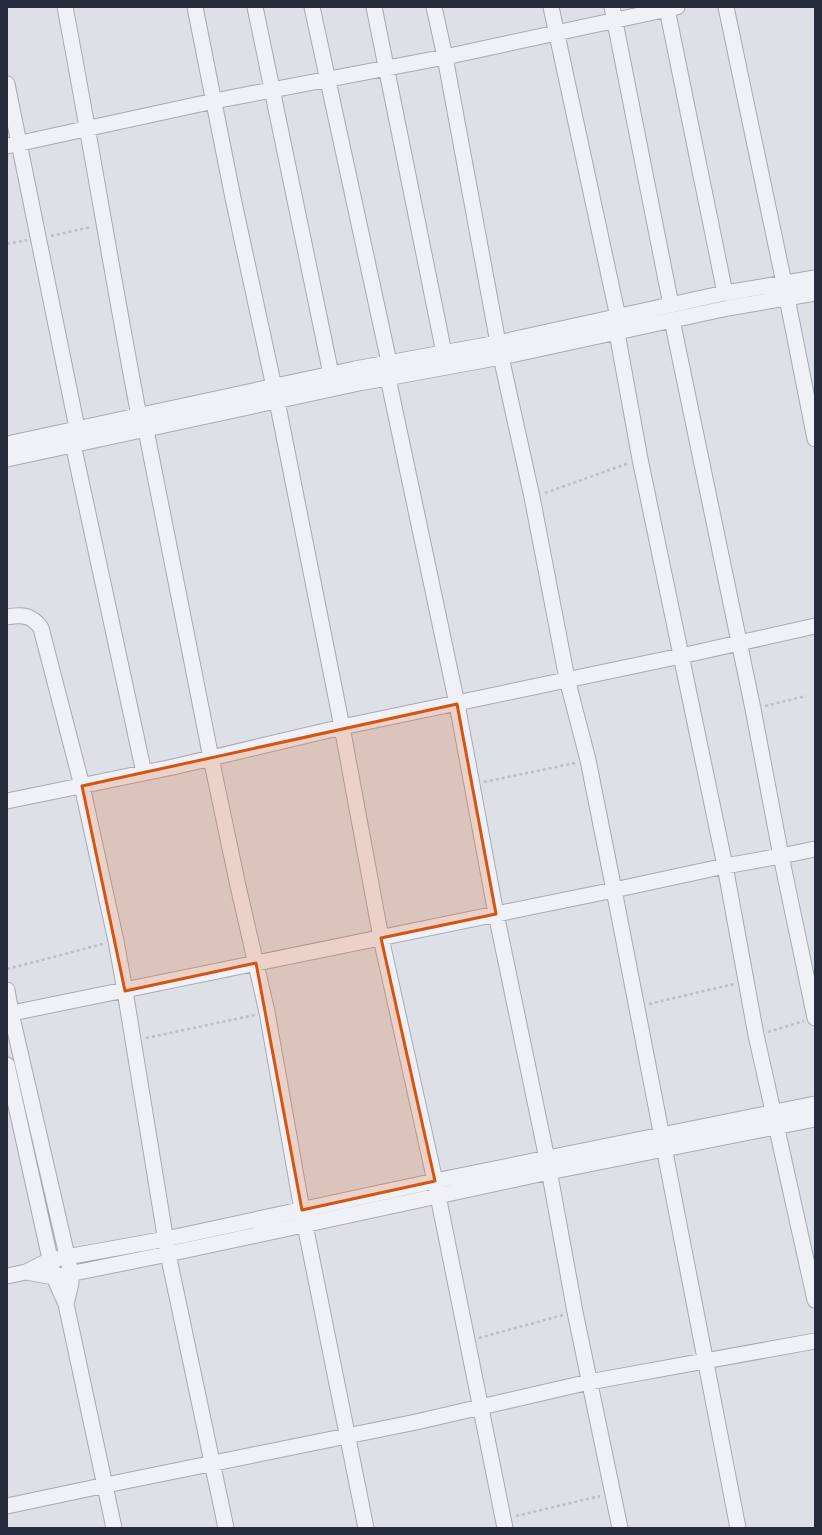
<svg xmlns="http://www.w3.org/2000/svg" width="822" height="1535" font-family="'Asap Condensed',sans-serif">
  <rect width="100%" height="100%" fill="#dde0e7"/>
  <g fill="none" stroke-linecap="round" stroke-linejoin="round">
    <defs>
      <path id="minor" d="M65,7C91,143 113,280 139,416
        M195,7L233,198L274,387
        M255,7L331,374
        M312,7L389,362
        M374,7L444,353
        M434,7L445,57L498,343
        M551,7L618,317
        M612,7L671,305
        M726,7L784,283
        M667,9L725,293
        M7,84L77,428
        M7,146L214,101L445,57L677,7
        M787,298L815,439
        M672,320L753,709L781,856L815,1018
        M617,333L640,459L725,866L756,1035L815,1300
        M501,357L532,497L567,679L588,760L614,890L738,1528
        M388,378L457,704L496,914L547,1159L575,1312L620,1528
        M277,401L342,727L381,938L435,1181L505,1528
        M146,430L211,758L238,886L267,1012L302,1210L366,1528
        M7,444L355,369L498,343L725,293L815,278
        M73,444L144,773
        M7,459L359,383L501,357L728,308L815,293
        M7,617C22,614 32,615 41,628L82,786L116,941L125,991L168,1254L226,1528
        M7,801L173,767L342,727L681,656L815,626
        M7,990L11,1013L71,1273V1283L66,1304
        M7,1014L614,890L725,866L781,856L815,849
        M7,1065L54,1277L66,1304L114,1528
        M26,1272L54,1277L168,1254L549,1172L815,1119
        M7,1276L26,1272L50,1260L166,1239L435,1181L815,1104
        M7,1506L106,1485L416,1422L589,1382L815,1341"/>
    </defs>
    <!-- minor casing -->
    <use href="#minor" stroke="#a6aab4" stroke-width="17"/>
    <!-- path -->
    <path stroke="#bbbec6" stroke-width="2.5" stroke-dasharray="3 3" stroke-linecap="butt" d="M51,236L91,227
      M7,244L27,240
      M545,493L629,463
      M765,706L806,696
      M484,782L575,763
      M7,969L103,944
      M649,1004L734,984
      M768,1032L804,1021
      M146,1038L255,1015
      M479,1338L563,1315
      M516,1516L600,1496"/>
    <!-- minor -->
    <use href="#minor" stroke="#f0f1f6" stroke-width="15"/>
  </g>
  <!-- marked area -->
  <path fill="#d55411" fill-opacity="0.2" stroke="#d55411" stroke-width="3" stroke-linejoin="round" d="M457,704L496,914L381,938L435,1181L302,1210L256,963L125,991L82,786Z"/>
  <!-- border -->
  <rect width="822" height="1535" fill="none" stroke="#262c3e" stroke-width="16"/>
</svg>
